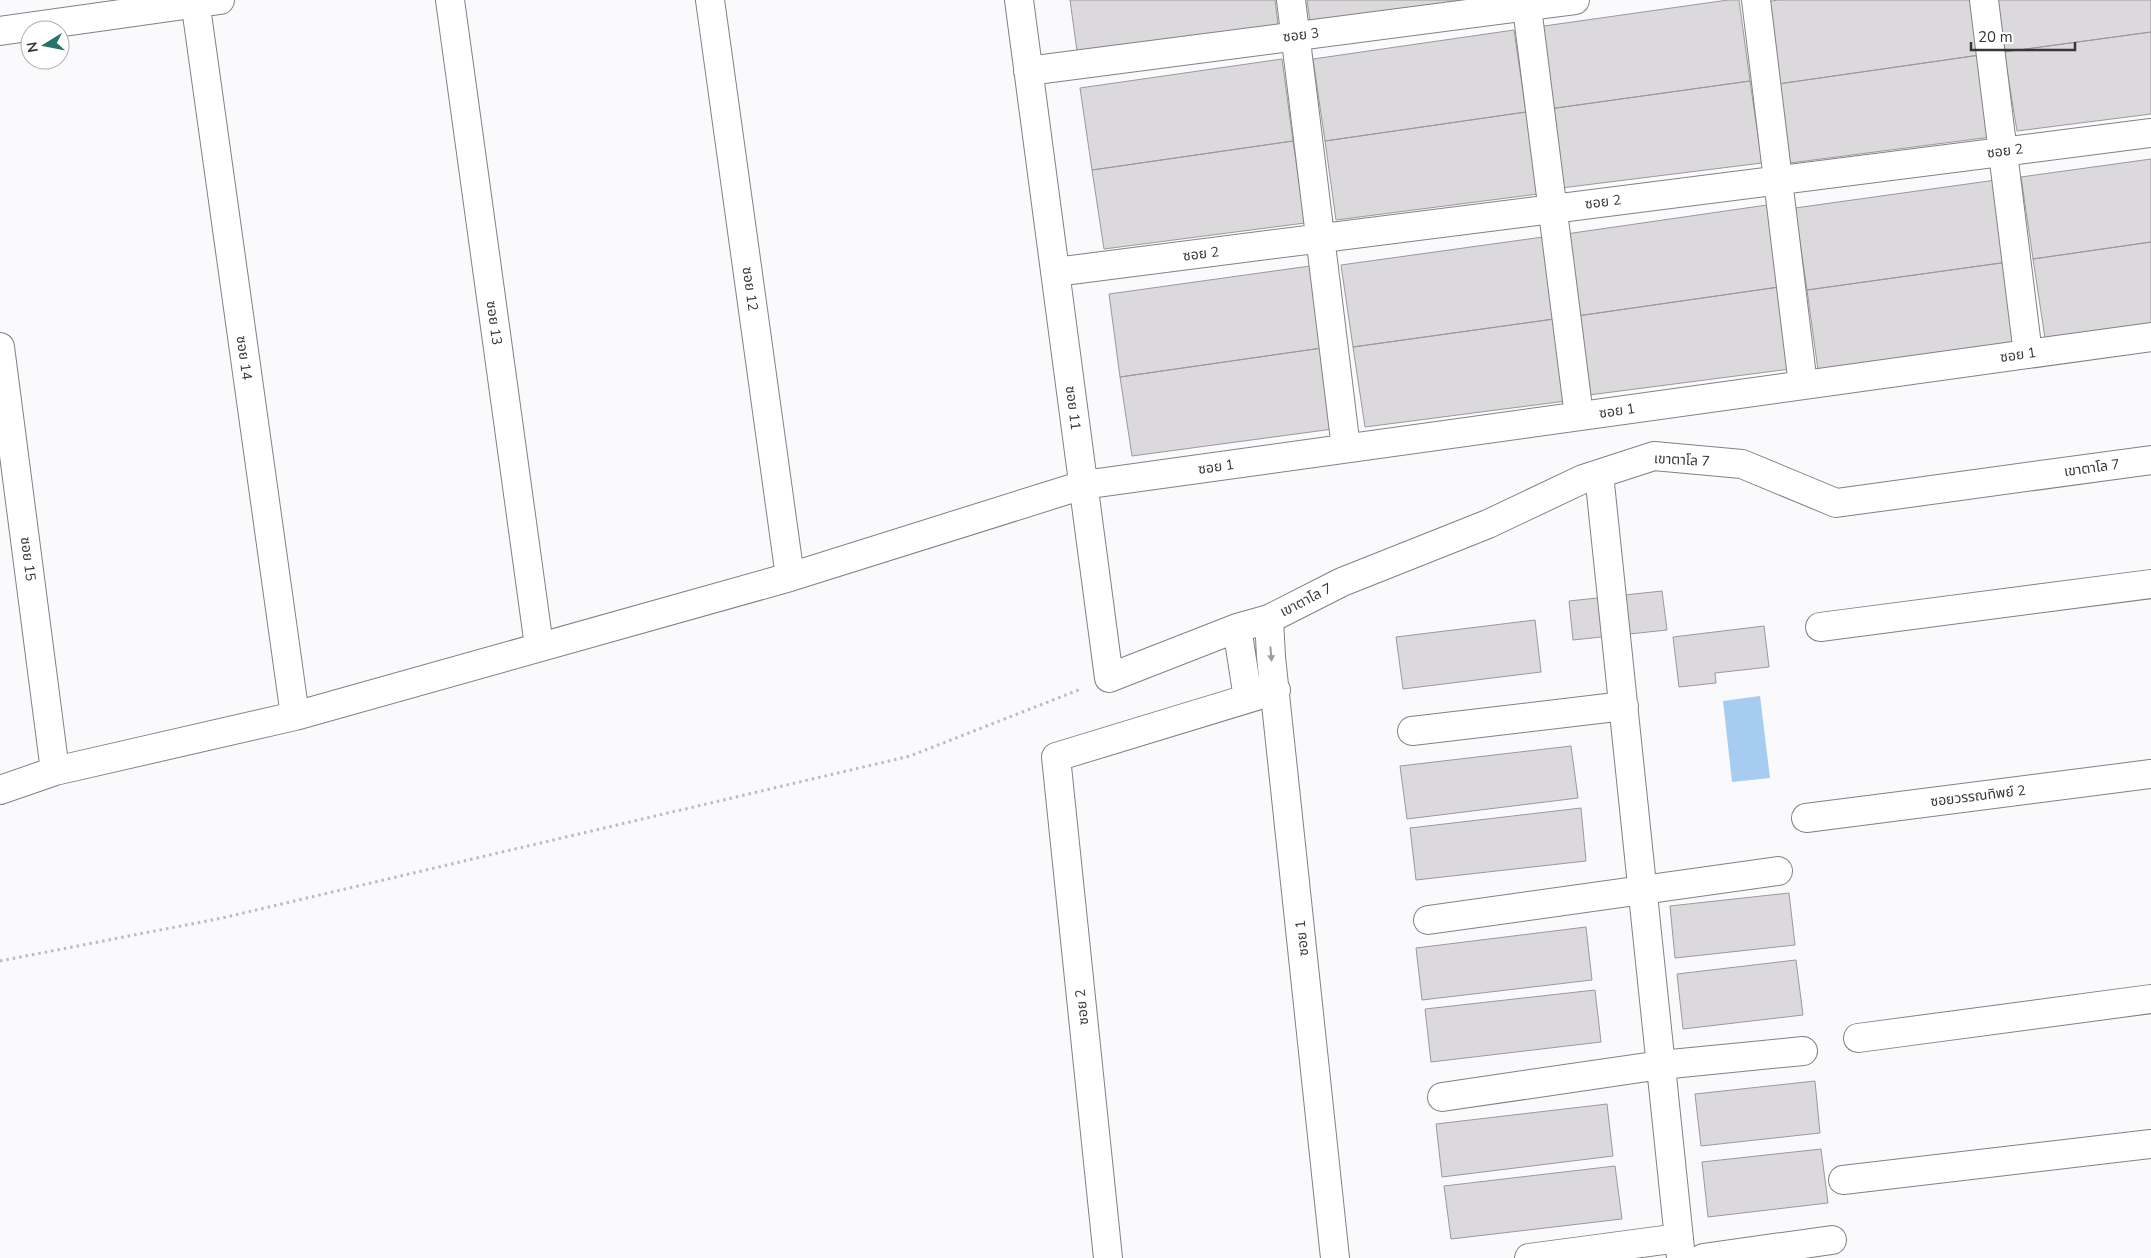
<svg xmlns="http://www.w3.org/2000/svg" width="2151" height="1258" font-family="'Nunito Sans','Noto Sans Thai',sans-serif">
  <rect width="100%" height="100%" fill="#fafafc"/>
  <!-- water -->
  <path fill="#a7ccf2" d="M1760,696L1770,778L1732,782L1723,701Z"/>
  <!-- building -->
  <path fill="#dbd9db" stroke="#9b999a" d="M1070,0H1275L1278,25L1077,51Z
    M1307,0H1483L1310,22Z
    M1728,0H1739L1750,81L1549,109L1537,27Z
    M1778,0H1972L1980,55L1778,84L1766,2Z
    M1997,0H2151V32L2004,52Z
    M1514,30L1526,112L1325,141L1313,59Z
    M2151,32V114L2017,131L2004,52Z
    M1980,55L1991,137L1790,163L1778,84Z
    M1282,59L1293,141L1092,170L1080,88Z
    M1750,81L1762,163L1561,188L1549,109Z
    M1526,112L1538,194L1336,220L1325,141Z
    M1293,141L1305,223L1104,249L1092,170Z
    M2151,159V242L2033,259L2021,177Z
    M1996,180L2008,262L1807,290L1795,208Z
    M1767,205L1779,287L1577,316L1566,234Z
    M1543,237L1554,319L1353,347L1341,265Z
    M2151,242V325L2045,338L2033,259Z
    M2008,262L2020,344L1818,370L1807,290Z
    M1310,266L1322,348L1120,377L1109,294Z
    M1779,287L1790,369L1589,395L1577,316Z
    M1554,319L1566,401L1365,427L1353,347Z
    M1322,348L1333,429L1132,456L1120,377Z
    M1662,591L1667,630L1573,640L1569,601Z
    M1535,620L1541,672L1403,689L1396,637Z
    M1764,626L1769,667L1715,673L1716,683L1679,687L1673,637Z
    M1571,746L1578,798L1407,819L1400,766Z
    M1581,808L1586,861L1416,880L1410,828Z
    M1789,893L1795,945L1675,958L1670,906Z
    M1586,927L1592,980L1422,1000L1416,948Z
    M1796,960L1803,1015L1683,1029L1677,974Z
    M1595,990L1601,1042L1431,1062L1425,1009Z
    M1815,1081L1820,1133L1701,1146L1695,1094Z
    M1607,1104L1613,1156L1442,1177L1436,1124Z
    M1821,1149L1828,1203L1708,1217L1702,1162Z
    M1615,1166L1622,1219L1451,1239L1444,1186Z"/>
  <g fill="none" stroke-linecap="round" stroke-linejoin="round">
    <defs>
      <path id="minor" d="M195,0L295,716
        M450,0L539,646
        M710,0L790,577
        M1019,0L1109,678L1237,628L1269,619L1342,582L1488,524L1583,479L1654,456L1742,464L1836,503L2151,460
        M1291,0L1346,448
        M1526,0L1579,416
        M1756,0L1803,385
        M1984,0L2028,354
        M0,31L220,0
        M1028,71L1575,0
        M1055,272L2151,133
        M0,347L55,771
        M1599,474L1681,1258
        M1269,619L1271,657L1335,1258
        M1820,627L2151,584
        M1237,628L1248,698
        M1412,731L1624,706
        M0,790L55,771L295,716L790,577L1083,485L2151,337
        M1806,818L2151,774
        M1428,920L1778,871
        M1858,1038L2151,999
        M1442,1097L1661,1065L1803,1051
        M1843,1180L2151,1144
        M1108,1258L1056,757L1276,690
        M1529,1258L1679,1238
        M1703,1258L1832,1240"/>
    </defs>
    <!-- minor casing -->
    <use href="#minor" stroke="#808182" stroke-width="30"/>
    <!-- path -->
    <path stroke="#bcbcbe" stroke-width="3" stroke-dasharray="2.5 4" stroke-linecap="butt" d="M0,961L222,918L910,756L1081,689"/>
    <!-- minor -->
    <use href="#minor" stroke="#fff" stroke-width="28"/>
  </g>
  <!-- one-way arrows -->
  <defs><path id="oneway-solid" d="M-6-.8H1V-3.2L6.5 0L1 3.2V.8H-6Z" transform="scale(1.25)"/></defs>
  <use fill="#9b9b9c" href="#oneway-solid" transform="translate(1271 654) rotate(85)"/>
  <g text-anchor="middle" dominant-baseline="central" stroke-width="4" stroke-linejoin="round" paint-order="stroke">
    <!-- street labels -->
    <g font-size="14" fill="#373738" stroke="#fff">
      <text transform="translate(1301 35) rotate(-7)">ซอย 3</text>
      <text transform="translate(2005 151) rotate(-7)">ซอย 2</text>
      <text transform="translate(1603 202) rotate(-7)">ซอย 2</text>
      <text transform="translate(1201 254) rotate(-7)">ซอย 2</text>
      <text transform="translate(750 289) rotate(82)">ซอย 12</text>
      <text transform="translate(494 323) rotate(82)">ซอย 13</text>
      <text transform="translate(2018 355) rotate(-8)">ซอย 1</text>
      <text transform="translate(244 358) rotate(82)">ซอย 14</text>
      <text transform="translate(1073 408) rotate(83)">ซอย 11</text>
      <text transform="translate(1617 411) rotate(-8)">ซอย 1</text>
      <text transform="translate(1682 460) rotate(3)">เขาตาโล 7</text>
      <text transform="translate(1216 467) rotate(-8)">ซอย 1</text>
      <text transform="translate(2092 468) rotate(-8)">เขาตาโล 7</text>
      <text transform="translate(28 559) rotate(83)">ซอย 15</text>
      <text transform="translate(1306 600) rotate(-27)">เขาตาโล 7</text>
      <text transform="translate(1978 796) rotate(-7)">ซอยวรรณทิพย์ 2</text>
      <text transform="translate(1302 938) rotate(-96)">ซอย 1</text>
      <text transform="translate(1082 1007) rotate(-96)">ซอย 2</text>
    </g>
  </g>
  <!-- north arrow -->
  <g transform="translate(45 45) rotate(260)"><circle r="24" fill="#ffffff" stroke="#afafaf"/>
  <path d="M0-4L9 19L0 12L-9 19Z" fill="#28726c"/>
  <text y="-8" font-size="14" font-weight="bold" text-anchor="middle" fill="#373738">N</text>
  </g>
  <!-- scale -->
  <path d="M1971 42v8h104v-8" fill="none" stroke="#373738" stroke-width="2.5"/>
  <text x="1978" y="42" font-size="15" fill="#373738" stroke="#ffffff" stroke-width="4" paint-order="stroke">20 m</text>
</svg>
